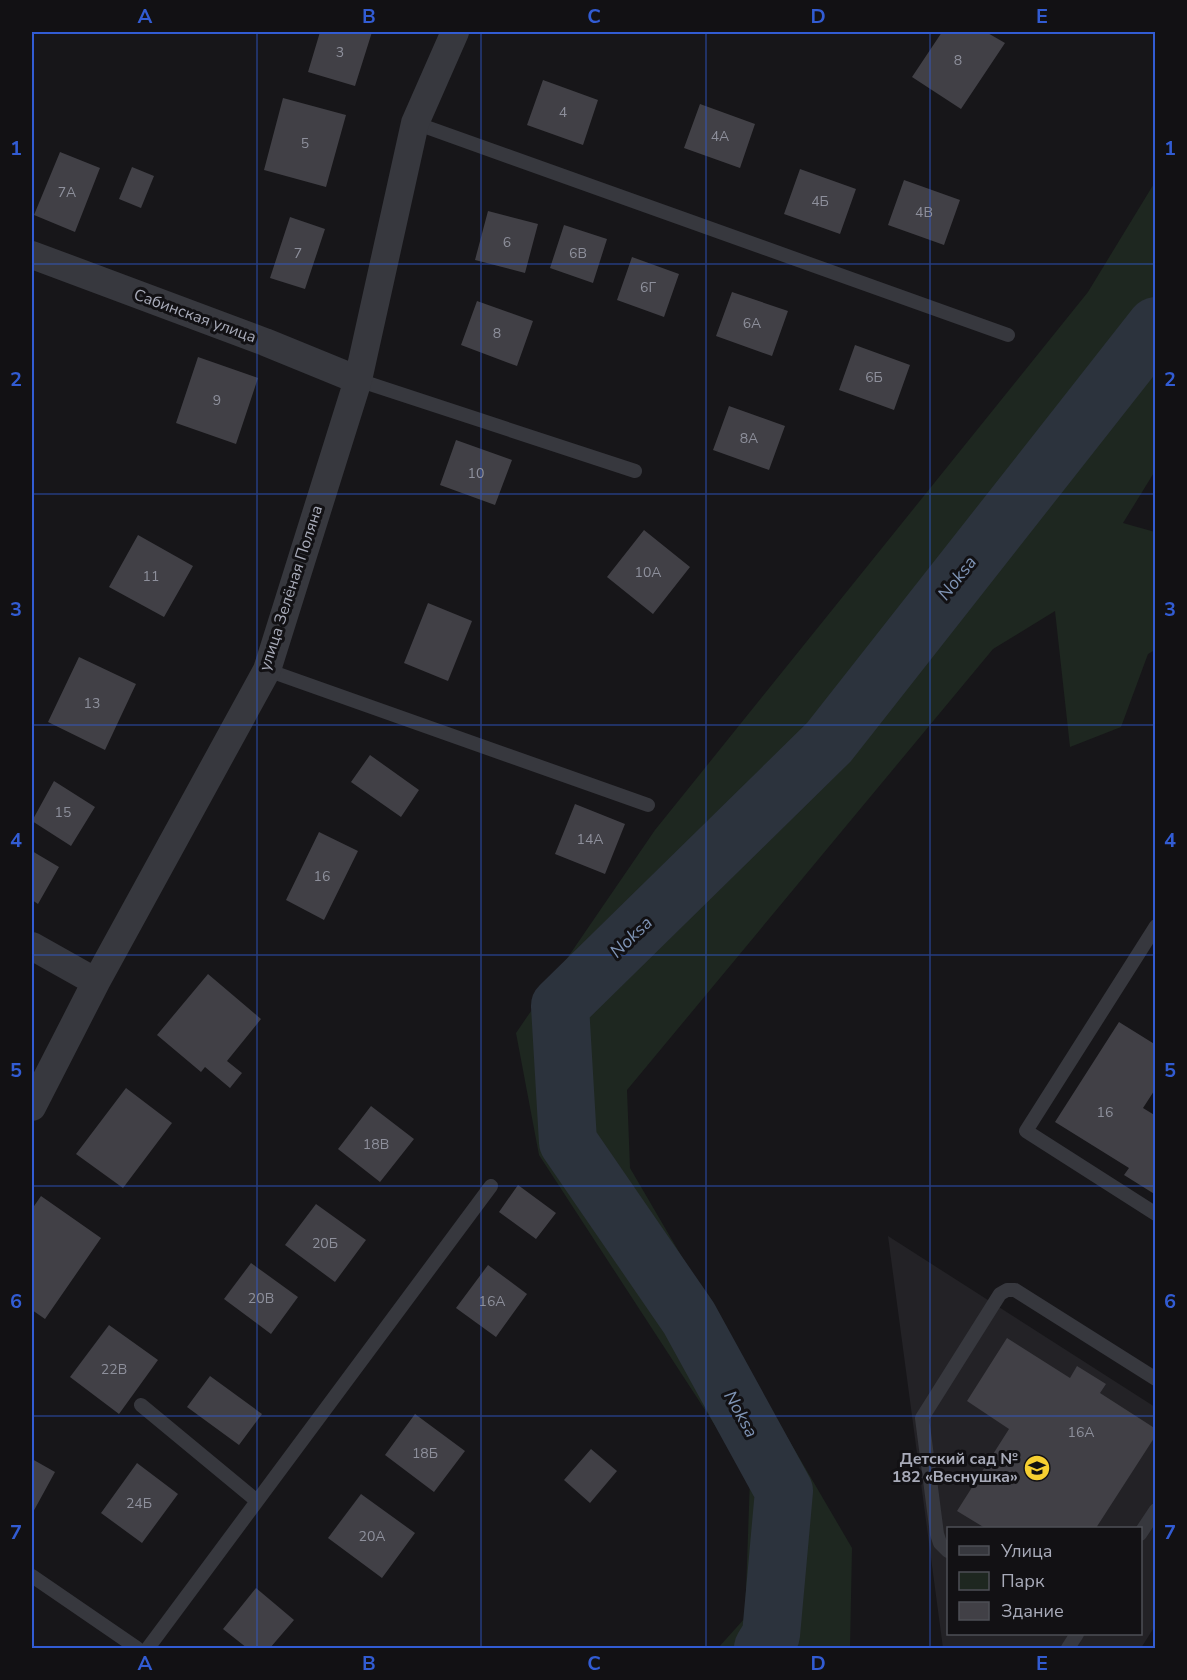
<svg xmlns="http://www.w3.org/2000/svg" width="1187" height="1680" font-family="'Nunito Sans',sans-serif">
  <rect width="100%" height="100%" fill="#171619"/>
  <!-- built -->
  <path fill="#232226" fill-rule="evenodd" d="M888,1236L1155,1407V1626L1141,1648H943ZM948,1528H1140V1634H948Z"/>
  <!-- green -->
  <path fill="#1e2720" d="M1155,182V471L1123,523L1155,532V650L1148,654L1121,727L1070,747L1055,611L993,649L627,1090L630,1168L852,1548L850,1648H718L745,1618L750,1479L539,1155L516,1033L655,830L1088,292Z"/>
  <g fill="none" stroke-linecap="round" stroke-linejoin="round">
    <!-- river -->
    <path stroke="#2c333d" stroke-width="58" d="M763,1648L771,1635L784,1491L689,1318L568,1142L560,1006L829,742L1156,326"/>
  </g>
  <!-- building -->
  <path fill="#414046" d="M320,32H372L355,86L308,72Z
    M942,32H986L1005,43L961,109L912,77Z
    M543,80L598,100L583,145L527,125Z
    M283,98L346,115L326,187L264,170Z
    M700,104L755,124L740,168L684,148Z
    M60,152L100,168L75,232L34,215Z
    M132,167L154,176L141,208L119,199Z
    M800,169L856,189L840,234L784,214Z
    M904,180L960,200L944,245L888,225Z
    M488,211L538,224L525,273L475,260Z
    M290,217L325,229L305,289L270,278Z
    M564,225L607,239L593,283L550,268Z
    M632,257L679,274L664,317L617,300Z
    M732,292L788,311L772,356L716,336Z
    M477,301L533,321L517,366L461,345Z
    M855,345L910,365L894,410L839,390Z
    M198,357L258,378L236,444L176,423Z
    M729,406L785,426L769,470L713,450Z
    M456,440L512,460L495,505L440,485Z
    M644,530L690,567L653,614L607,577Z
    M138,535L193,566L164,617L109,587Z
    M428,603L472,621L448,681L404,663Z
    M79,657L136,684L105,750L48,722Z
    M370,755L419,790L401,817L351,782Z
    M54,781L95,807L71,846L32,821Z
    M575,804L625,824L605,874L555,854Z
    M319,832L358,851L324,920L286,900Z
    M32,851L59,867L38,904L32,900Z
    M208,974L261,1019L227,1061L242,1073L230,1088L205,1067L201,1072L157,1035Z
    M1119,1022L1156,1045V1088L1143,1108L1156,1116V1195L1124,1175L1129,1168L1055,1122Z
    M126,1088L172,1123L123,1188L76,1154Z
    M371,1106L414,1139L380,1182L338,1149Z
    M518,1185L556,1213L536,1239L499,1212Z
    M41,1196L101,1238L45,1319L32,1310V1209Z
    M316,1204L366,1240L335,1282L285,1245Z
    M251,1263L298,1297L271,1334L224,1299Z
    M488,1265L527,1294L496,1337L456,1308Z
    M109,1325L158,1360L119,1414L70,1377Z
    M1007,1338L1070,1378L1077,1366L1106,1384L1100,1393L1156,1429V1435L1096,1528H985L957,1511L1009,1429L967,1401Z
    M210,1376L262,1414L239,1445L187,1407Z
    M415,1414L465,1451L434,1492L385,1455Z
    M591,1449L617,1471L590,1503L564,1480Z
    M32,1459L55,1472L32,1514Z
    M137,1463L178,1494L142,1543L101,1513Z
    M361,1494L415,1533L382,1578L328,1538Z
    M256,1588L294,1620L270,1648H247L223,1629Z"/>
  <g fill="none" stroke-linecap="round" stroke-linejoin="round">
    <!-- lane -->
    <path stroke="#37383e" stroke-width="14" d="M415,123L1008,335
      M358,380L635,471
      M267,670L648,805
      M1156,926L1026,1131L1156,1214
      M141,1405L257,1501
      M1140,1534L1156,1510
      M948,1551L940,1543L937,1534L922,1418L1000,1294L1007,1290H1015L1156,1379
      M32,1576L137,1648
      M148,1648L491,1186
      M1068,1648L1077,1634"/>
    <!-- street -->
    <path stroke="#37383e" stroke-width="28" d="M32,255L265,342L358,380
      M32,946L96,982
      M32,1107L96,982L267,670L358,380L415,123L455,32"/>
  </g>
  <!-- grid -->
  <path fill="none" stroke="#325cd3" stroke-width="1.5" stroke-opacity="0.55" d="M257,32V1648M481,32V1648M706,32V1648M930,32V1648M32,264H1156M32,494H1156M32,725H1156M32,955H1156M32,1186H1156M32,1416H1156"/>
  <!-- icons -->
  <defs>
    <symbol id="school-disc" viewBox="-11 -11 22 22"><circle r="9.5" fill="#f6cf31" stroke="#121114"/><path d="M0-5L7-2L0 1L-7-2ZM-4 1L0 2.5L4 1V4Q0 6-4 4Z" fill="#111"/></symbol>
  </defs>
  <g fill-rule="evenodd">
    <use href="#school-disc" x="1022" y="1453" width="30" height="30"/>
  </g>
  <g text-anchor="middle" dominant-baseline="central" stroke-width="6" stroke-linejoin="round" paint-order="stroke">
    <!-- number labels -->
    <g font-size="14" fill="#8e909c">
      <text x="340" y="52">3</text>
      <text x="958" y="60">8</text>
      <text x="563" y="112">4</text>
      <text x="720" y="136">4А</text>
      <text x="305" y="143">5</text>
      <text x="67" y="192">7А</text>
      <text x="820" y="201">4Б</text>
      <text x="924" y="212">4В</text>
      <text x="507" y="242">6</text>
      <text x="298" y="253">7</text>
      <text x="578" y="253">6В</text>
      <text x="648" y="287">6Г</text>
      <text x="752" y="323">6А</text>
      <text x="497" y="333">8</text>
      <text x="874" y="377">6Б</text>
      <text x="217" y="400">9</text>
      <text x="749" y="438">8А</text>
      <text x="476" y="473">10</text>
      <text x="648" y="572">10А</text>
      <text x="151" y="576">11</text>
      <text x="92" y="703">13</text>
      <text x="63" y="812">15</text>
      <text x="590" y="839">14А</text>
      <text x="322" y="876">16</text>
      <text x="1105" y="1112">16</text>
      <text x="376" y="1144">18В</text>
      <text x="325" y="1243">20Б</text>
      <text x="261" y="1298">20В</text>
      <text x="492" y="1301">16А</text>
      <text x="114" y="1369">22В</text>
      <text x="1081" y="1432">16А</text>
      <text x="425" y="1453">18Б</text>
      <text x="139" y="1503">24Б</text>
      <text x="372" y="1536">20А</text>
    </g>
    <!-- street labels -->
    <g font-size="16" fill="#a8abb9" stroke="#121114">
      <text transform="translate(195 316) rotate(20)">Сабинская улица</text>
      <text transform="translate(291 588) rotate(-72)">улица Зелёная Поляна</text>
    </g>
    <!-- poi labels -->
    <g font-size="16" font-weight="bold" fill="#a8abb9" stroke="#121114" text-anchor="end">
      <text x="1018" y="1459">Детский сад №<tspan x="1018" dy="18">182 «Веснушка»</tspan></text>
    </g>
    <!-- water labels -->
    <g font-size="18" font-style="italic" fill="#7f94b5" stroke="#121114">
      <text transform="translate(957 578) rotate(-52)">Noksa</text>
      <text transform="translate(631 937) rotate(-44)">Noksa</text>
      <text transform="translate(741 1414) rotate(61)">Noksa</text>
    </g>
  </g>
  <!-- border -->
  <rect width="1187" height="1680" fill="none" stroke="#121114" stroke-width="66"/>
  <!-- legend -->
  <rect x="947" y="1527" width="195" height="108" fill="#121114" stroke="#4e4f56" stroke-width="1.5"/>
  <rect x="959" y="1546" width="30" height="9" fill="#37383e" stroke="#4e4f56" stroke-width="1.5"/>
  <text x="1001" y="1557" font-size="18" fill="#a8abb9">Улица</text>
  <rect x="959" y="1572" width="30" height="18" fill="#1e2720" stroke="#4e4f56" stroke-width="1.5"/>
  <text x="1001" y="1587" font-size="18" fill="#a8abb9">Парк</text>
  <rect x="959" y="1602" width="30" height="18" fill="#414046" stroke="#4e4f56" stroke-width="1.5"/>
  <text x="1001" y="1617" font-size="18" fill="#a8abb9">Здание</text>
  <rect x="33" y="33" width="1121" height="1614" fill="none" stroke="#325cd3" stroke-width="2"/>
  <g font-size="20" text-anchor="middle" font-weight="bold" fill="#325cd3">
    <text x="145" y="23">A</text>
    <text x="369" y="23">B</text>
    <text x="594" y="23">C</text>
    <text x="818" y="23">D</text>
    <text x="1042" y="23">E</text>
    <text x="16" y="155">1</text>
    <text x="1170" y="155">1</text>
    <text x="16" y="386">2</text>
    <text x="1170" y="386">2</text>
    <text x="16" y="616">3</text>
    <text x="1170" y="616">3</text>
    <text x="16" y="847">4</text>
    <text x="1170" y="847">4</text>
    <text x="16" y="1077">5</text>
    <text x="1170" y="1077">5</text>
    <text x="16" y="1308">6</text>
    <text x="1170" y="1308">6</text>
    <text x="16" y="1539">7</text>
    <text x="1170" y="1539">7</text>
    <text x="145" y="1670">A</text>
    <text x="369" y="1670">B</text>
    <text x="594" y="1670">C</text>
    <text x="818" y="1670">D</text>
    <text x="1042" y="1670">E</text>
  </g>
</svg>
